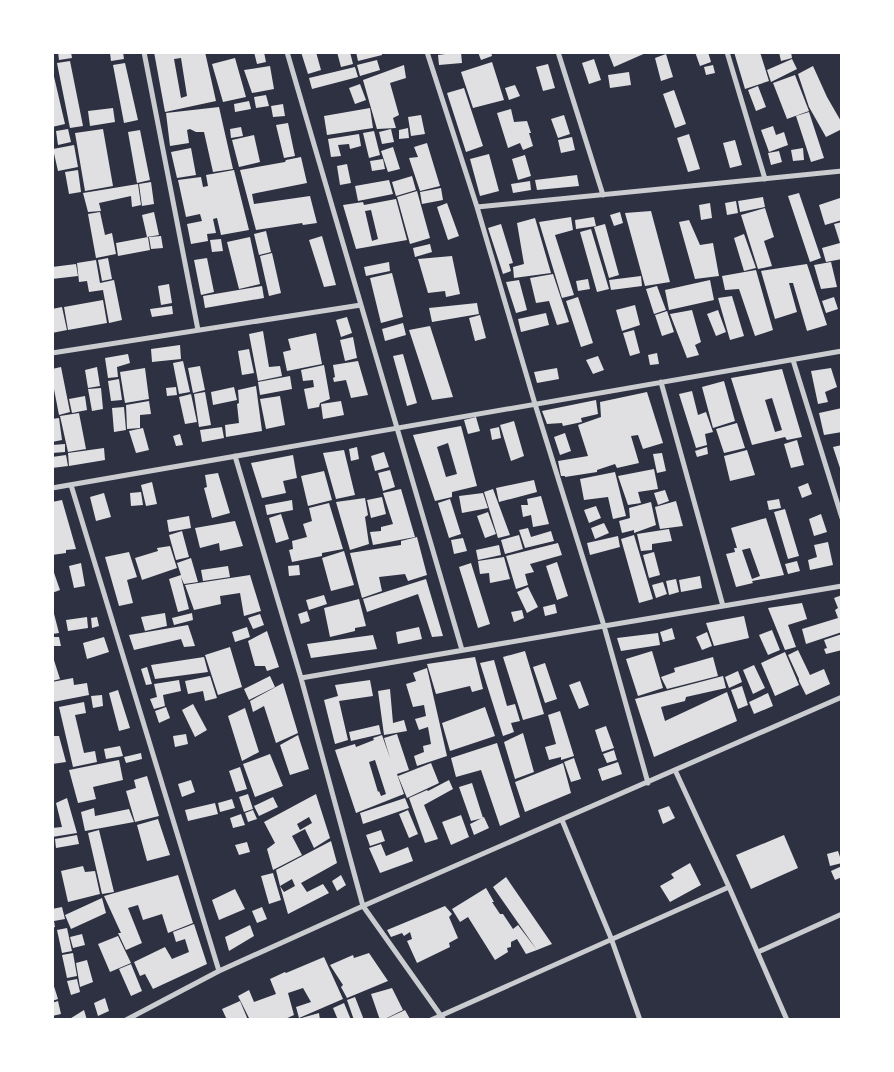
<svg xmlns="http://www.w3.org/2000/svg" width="894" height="1072" font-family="'Nunito Sans',sans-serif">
  <rect width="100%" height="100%" fill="#2d3142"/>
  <!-- building -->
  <path fill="#e0e0e3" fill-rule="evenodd" d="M58,52H71L72,58L59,60Z
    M113,52H123L124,59L111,61L110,53Z
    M154,52H205L216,101L165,112ZM181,58L187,96L181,98L174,59Z
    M254,52H264L266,62L257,64Z
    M301,52H316L321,70L308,74Z
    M337,52H350L353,64L341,67Z
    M356,52H382V55L358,61Z
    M460,52H461L462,63L439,65L438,55Z
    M478,52H491L492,56L481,60Z
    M608,52H648L614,67Z
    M695,52H708L711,62L700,66Z
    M734,52H760L769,81L745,89Z
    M779,52H791L792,58L781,61Z
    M666,54L673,77L661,81L655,58Z
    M235,58L246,97L223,102L212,64Z
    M594,59L601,80L589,84L582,63Z
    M792,59L797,69L771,82L767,70Z
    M377,60L380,70L360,76L357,65Z
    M70,61L83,126L70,128L57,63Z
    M492,62L504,100L473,108L461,72Z
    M125,63L138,120L124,123L113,65Z
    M548,64L555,88L543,91L536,67Z
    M404,65L406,78L390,83L399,115L393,118L396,128L377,129L363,80Z
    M713,65L715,73L706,75L704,67Z
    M270,66L274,89L252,93L244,70Z
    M813,66L827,97L842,123V129L826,137L809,107L798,74Z
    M355,67L358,77L312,89L309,78Z
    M52,68L65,124L52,127Z
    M629,72L631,85L610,88L608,75Z
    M795,75L809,111L787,119L773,83Z
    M360,84L366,100L355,104L349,88Z
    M515,85L520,96L509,100L505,88Z
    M758,86L766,107L756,111L748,90Z
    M464,88L483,146L466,152L447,93Z
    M674,90L686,124L675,128L663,94Z
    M266,95L269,106L256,108L254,97Z
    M249,101L251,109L235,112L234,104Z
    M283,104L285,116L273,117L271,106Z
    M219,107L233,169L213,172L204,132H196L190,129L187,130L189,143L170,146L166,113Z
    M113,108L115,122L90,126L88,111Z
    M370,108L373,128L327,135L324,116Z
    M511,109L514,122L527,121L531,133H529L533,146L523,150L520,143L508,148L497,113Z
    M809,112L824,158L811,162L796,116Z
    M421,115L425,134L411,136L408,117Z
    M564,115L570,134L558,138L551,119Z
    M288,123L295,156L284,158L276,125Z
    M773,126L776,135L784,132L788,145L769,152L761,130Z
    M241,127L243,136L231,138L230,129Z
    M408,128L409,138L399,139V130Z
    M68,129L71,142L58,145L56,131Z
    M103,129L113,186L85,191L75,133Z
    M391,129L394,142L382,144L379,132Z
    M140,130L150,180L137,183L128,132Z
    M374,131L380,155L369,158L363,133Z
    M359,134L361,146L350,149L349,144L338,145L341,156L331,157L328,139Z
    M689,134L700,169L688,172L677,138Z
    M254,135L260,162L239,167L232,140Z
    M572,137L575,150L561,153L558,140Z
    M735,140L742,165L730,168L723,143Z
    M427,143L440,186L420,191L409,158L418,157L414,147Z
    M74,145L78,167L58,171L53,149Z
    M393,147L400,169L388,172L381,151Z
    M191,148L196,175L177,178L171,152Z
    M803,148L804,160L793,161L791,150Z
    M779,151L782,162L771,165L768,153Z
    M489,154L499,191L480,196L470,159Z
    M525,155L531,176L518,180L512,159Z
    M301,157L307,183L252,194L254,204L310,196L317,223L303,225L302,223L256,230L240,170L285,162L286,160Z
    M383,159L385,169L372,171L370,161Z
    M347,164L351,183L340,185L337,166Z
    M78,170L81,192L69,194L65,172Z
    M234,170L249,230L221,235L217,218L213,219L216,233L207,234L208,241L191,244L187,224L202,221L200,214L186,217L178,180L201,177L203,187L208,186L206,175Z
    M577,175L579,186L537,190L535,180Z
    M412,176L416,190L396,196L392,182Z
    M389,180L393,194L358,201L355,186Z
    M530,181L531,190L513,193L511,184Z
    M151,182L154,204L142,206L139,184Z
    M138,184L141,205L132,207L131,196L99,203L101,211L88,212L83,193Z
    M441,188L443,200L422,204L420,192Z
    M417,191L430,238L410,244L397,197Z
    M799,193L821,258L810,262L788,196Z
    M763,197L765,207L740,212L738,201Z
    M840,198L842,202V220L825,225L819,205Z
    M396,199L407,240L356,249L343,205L363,202L364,205ZM371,210L378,239L372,241L365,211Z
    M736,201L738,213L727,215L725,203Z
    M447,203L459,236L448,240L437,207Z
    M710,203L712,218L701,220L699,205Z
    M765,208L774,237L764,241L772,266L758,269L741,215Z
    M651,211L670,282L645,286L625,213Z
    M100,212L105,235L112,233L116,254L96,258L88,214Z
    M154,212L159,235L147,237L142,215Z
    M620,212L623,223L614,226L610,215Z
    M571,217L573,230L555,235L574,295L562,298L539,222Z
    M594,217L596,226L576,229L575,220Z
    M535,218L551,273L514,278L513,267L524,264L517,223Z
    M689,220L700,245L713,243L719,276L695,279L679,222Z
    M842,222V259L826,262L822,248L840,243L834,224Z
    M501,224L513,263L509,264L511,271L503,274L488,228Z
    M605,224L619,275L609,278L594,227Z
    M591,229L609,289L597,292L580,232Z
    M266,231L271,252L259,255L254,234Z
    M744,234L756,268L744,271L734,238Z
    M161,236L163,248L151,249L149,237Z
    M322,236L336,285L324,287L309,240Z
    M148,237L150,250L118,256L116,243Z
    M250,237L260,284L239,289L227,242Z
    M221,239L223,251L212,252L210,240Z
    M430,244L432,252L415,257L413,248Z
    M272,253L281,293L269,296L260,256Z
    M452,256L460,294L446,297L445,291L428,293L418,259Z
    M108,258L112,279L102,281L98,260Z
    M207,258L214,292L201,295L194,260Z
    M96,260L100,283L114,280L122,320L109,323L103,290L89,292L87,281L79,282L77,263Z
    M389,262L390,271L366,276L364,267Z
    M831,262L837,287L821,289L814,265Z
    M76,264L78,276L52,279V267Z
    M807,264L827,325L807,331L793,283H789L797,312L775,319L761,271Z
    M756,270L773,330L755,336L739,289L725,290L722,276Z
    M392,273L403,317L381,323L370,278Z
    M553,274L569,322L557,325L549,301L536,303L530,278Z
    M641,276L642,286L611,290L609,280Z
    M588,279L590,289L578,291L576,281Z
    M519,280L527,310L516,313L506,282Z
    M710,280L714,300L669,310L665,290Z
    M169,284L172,303L161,305L158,286Z
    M262,286L264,298L205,308L203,296Z
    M657,286L666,310L654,314L646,289Z
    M732,296L744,336L730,340L718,298Z
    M578,297L593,343L581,347L566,301Z
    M834,297L838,309L826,313L822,301Z
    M103,300L107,323L68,330L64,307Z
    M477,303L479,314L432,322L429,308Z
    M635,305L640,325L622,331L616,310Z
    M172,306L173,314L152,317L150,309Z
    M62,307L67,330L52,333V309Z
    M692,310L701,342L695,345L699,355L687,358L670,314Z
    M718,310L726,332L716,336L707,314Z
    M667,311L674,332L662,336L655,315Z
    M546,313L549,325L521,332L518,319Z
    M480,315L486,338L475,341L469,318Z
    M347,317L352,333L341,337L336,320Z
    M403,323L406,335L385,341L382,329Z
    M430,326L453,397L432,400L409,330Z
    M634,330L640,353L630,356L623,333Z
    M263,331L269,367L280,366L282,376L258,381L249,334Z
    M316,333L322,364L287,371L283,352L291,350L288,339Z
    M353,337L357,358L345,361L340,340Z
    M180,345L181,359L152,362L151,349Z
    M249,349L254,373L242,375L238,351Z
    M657,353L659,364L650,365L648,355Z
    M128,354L130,363L117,367L118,377L108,378L105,358Z
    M403,354L417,403L407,406L393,356Z
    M598,356L604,370L593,374L586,360Z
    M183,361L190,392L179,394L173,363Z
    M358,361L368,395L351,398L346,380L334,382L333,378L335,377L333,365Z
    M324,365L330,399L320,403L319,407L308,409L304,389L314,387L313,380L303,381L301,370Z
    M200,366L205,390L193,393L188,368Z
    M61,367L70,412L59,415L52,379V369Z
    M97,367L100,386L88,388L85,370Z
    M145,368L149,399L125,403L120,372Z
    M557,368L559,379L537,383L534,372Z
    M831,368L837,387L825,392L828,402L818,404L811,371Z
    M782,369L802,437L787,440L785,437L752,445L731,378ZM772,398L782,430L775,432L765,400Z
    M290,376L292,389L260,395L258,382Z
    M119,379L122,400L111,401L108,381Z
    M724,381L735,421L713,428L702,387Z
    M256,386L262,431L226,437L225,425L239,423L237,404L239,403L238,390Z
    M176,387L177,395L167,396L166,388Z
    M234,387L237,400L213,405L211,392Z
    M101,388L103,409L92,411L88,389Z
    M692,391L698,415L706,412L713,432L705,434L707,445L696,448L679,394Z
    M205,392L211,425L199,427L194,394Z
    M647,392L663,443L643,449L638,435L631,436L639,463L617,468L615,464L597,470V472L565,477V476H561L558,461L588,456L578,425L601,417L600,402Z
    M191,394L197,422L185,424L179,397Z
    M85,396L87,410L72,413L69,399Z
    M280,396L285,425L266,429L260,399Z
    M596,400L598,414L581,418L582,422L563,426L562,423L547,424L542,411Z
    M149,401L151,414L140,415V428L127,429L126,405Z
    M341,401L344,415L323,419L321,404Z
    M124,407L126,430L114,432L112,408Z
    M842,408V432L824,435L819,413Z
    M79,413L86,449L68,452L60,416Z
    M476,417L480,431L468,434L464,420Z
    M59,418L62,440L52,442V419Z
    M514,421L524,456L511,461L500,425Z
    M737,423L745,448L724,453L716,429Z
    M461,426L477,486L452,492V497L435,501L413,435ZM448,443L457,474L446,477L437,447Z
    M222,427L224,438L202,442L200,430Z
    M499,427L501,438L492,440L490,429Z
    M143,428L149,450L136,453L129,431Z
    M565,433L571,451L560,455L554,437Z
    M180,434L183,445L176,446L173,436Z
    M797,440L804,465L791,468L784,444Z
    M65,444V452L52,453V445Z
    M842,445V471H841L833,447Z
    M357,447L359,459L351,461L349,449Z
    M707,447L708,454L697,457L695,451Z
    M104,448L105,460L69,466L68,453Z
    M344,450L355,495L336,499L323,453Z
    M747,450L755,475L730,481L724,456Z
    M384,452L389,467L375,471L371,456Z
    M662,453L666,471L657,473L653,454Z
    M66,455L68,466L52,468V457Z
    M293,455L297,478L283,481L286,493L262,498L251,463Z
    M654,469L658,489L638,492L641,503L628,505L618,476Z
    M390,470L395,487L383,491L378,473Z
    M324,471L332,500L308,506L301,476Z
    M615,472L626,516L613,519L608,497L584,500L580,479Z
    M218,473L230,513L212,518L204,488L207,487L205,475Z
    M534,480L537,492L499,502L496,488Z
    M152,482L157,504L146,506L141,485Z
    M808,483L812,494L802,498L798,487Z
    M401,489L415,537L373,545L370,532L381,531V527L393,524L383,493Z
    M493,489L510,535L498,538L484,492Z
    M665,490L669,501L658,505L654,493Z
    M141,492L143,505L131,506L130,493Z
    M104,493L111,517L96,521L90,497Z
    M483,493L488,508L462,513L459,496Z
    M541,496L549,524L533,527L531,515L523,517L521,505H528L527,499Z
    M382,497L386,514L371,518L367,500Z
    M365,498L368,515L365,517L369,544L350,550L336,502Z
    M450,499L461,534L449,538L438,503Z
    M779,499L781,508L769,510L767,501Z
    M62,500L76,549L66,550V553L52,555V502Z
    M292,500L293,510L267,515L265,505Z
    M676,501L683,526L660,529L655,507Z
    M651,502L656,525L634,533V530L622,533L619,521L630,518L629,508Z
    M329,503L343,549L322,553V556L292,562L289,550L293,549L292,541L307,537L303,524L312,521L309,508Z
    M596,506L601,518L589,523L584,510Z
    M785,509L799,556L788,559L774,512Z
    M488,512L496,534L485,538L477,516Z
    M281,514L289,539L276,543L269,518Z
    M821,514L827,532L814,536L809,519Z
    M189,516L191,528L169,532L167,520Z
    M766,518L784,575L752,581L753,583L736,587L726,554L735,552L734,548H737L731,528ZM750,548L760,576L752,579L742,550Z
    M235,521L243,546L220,551L219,543L200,548L195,528Z
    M604,523L609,533L595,539L591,528Z
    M528,528L531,537L551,531L554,541L525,548L519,530Z
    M669,529L672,541L652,544V550L641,551L637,534Z
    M182,531L189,557L176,560L169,535Z
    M519,535L523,549L505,554L501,540Z
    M634,535L653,599L639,603L621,539Z
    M618,536L620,547L590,555L587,543Z
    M417,537L427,575L408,581L405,574L379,577L382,591L362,598L350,553L401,545V541Z
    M463,538L467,551L454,554L451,540Z
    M828,542L833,565L810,570L808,560L817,557L814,545Z
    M558,543L562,555L530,564L534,572L525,574L528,585L516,589L506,556Z
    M499,545L501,555L478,560L476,550Z
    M170,546L177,568L142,580L135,558L158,551L157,548Z
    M344,551L354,585L331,591L322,558Z
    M129,552L137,577L127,580L133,603L119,606L105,557Z
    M654,552L660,575L649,578L643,555Z
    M504,557L510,579L490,583L489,573L480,574L478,561Z
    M191,558L198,582L184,584L181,577L183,585L180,586L183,585L189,609L178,612L169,579L181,575L177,563Z
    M797,561L800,571L788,574L785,564Z
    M557,562L568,596L557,600L546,566Z
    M81,563L85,586L74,588L69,566Z
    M471,563L490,624L478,628L459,567Z
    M299,565L300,575L289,576L288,566Z
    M228,566L230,577L203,581L201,570Z
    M52,567L60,590L52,593Z
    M250,575L261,611L244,616L240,593L220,596L221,604L194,610L185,585Z
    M700,576L702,588L681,592L679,580Z
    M426,579L443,636L432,637L418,594L367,612L363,599Z
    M676,579L679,592L669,595L666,581Z
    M663,582L667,594L656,598L652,585Z
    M528,587L538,607L527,613L517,592Z
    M324,595L327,604L309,610L306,600Z
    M842,595V632L806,644L802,629L838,618L835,610L838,608L834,598Z
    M359,599L366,626L355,628V631L330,637L324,608Z
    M802,603L807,619L788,625L796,647L785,650L768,608Z
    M555,604L557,613L545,616L543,607Z
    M52,610H53L59,633L52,634Z
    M522,610L524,618L514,622L511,612Z
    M307,611L310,621L301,624L298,614Z
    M165,613L167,626L145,631L141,617Z
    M192,613L193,620L174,625L172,618Z
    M260,614L264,625L253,629L248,618Z
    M744,616L749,638L714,646L706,623Z
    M87,617L88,628L68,631L66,620Z
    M97,617L99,626L92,628L91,618Z
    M188,625L195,646L184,647L181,639L134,650L129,635Z
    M247,627L250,637L235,642L232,632Z
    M419,627L422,639L398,644L396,632Z
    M672,628L675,639L663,642L660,632Z
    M772,630L780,650L768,655L759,635Z
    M267,631L279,667L267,671L265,666H255L248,641Z
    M707,632L712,646L702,650L696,637Z
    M658,633L660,645L621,651L617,638Z
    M842,634V650L826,654L824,649L827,648L824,640Z
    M373,635L377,649L311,658L307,644Z
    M52,637H59L61,646H52Z
    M104,637L109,652L87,659L83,643Z
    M230,647L242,687L218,695L205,655Z
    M798,650L810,675L824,669L830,684L806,695L799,681V679L788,655Z
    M525,651L544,714L523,720L503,657Z
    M652,651L663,688L638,696L626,659Z
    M785,652L799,685L775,696L761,663Z
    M52,654L60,679L52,681Z
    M204,657L208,672L155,679L151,665Z
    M475,657L483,689L472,692L470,686L436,694L427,664Z
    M713,657L718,676L667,689L661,677L675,672L674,668Z
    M494,660L507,706L515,704L520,721L511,723L514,732L503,736L480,663Z
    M545,663L557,699L545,703L533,667Z
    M754,665L765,688L753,694L743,670Z
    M147,667L152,684L146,685L141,669Z
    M427,668L447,756L417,766L414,756L424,752L423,746L431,744L428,727L419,730L415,719L426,716L424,705L413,707L406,684L416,681L413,673Z
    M738,671L742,682L729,688L725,677Z
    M210,676L217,698L205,701L203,691L188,694L185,681Z
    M270,676L275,687L249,700L244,689Z
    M723,676L726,688L686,697L685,701L661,707L665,721L727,692L737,721L654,757L635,699Z
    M73,678L74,685L87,683L89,695L53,702L52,682Z
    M179,680L181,691L163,695L165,706L154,709L150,699L157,697L154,684Z
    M370,680L373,696L339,701L348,740L335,744L324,700L338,696L335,685Z
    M580,681L589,705L579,709L569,685Z
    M283,683L298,733L276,743L264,706L253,712L250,701Z
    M742,686L748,705L738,709L731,690Z
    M390,689L393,723L404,720L407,731L384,735L378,691Z
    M118,690L130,728L119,731L109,693Z
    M768,693L773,706L754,714L749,702Z
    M102,695L103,706L93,708L91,696Z
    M84,702L86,713L75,715L84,753L95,751L97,762L73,767L59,707Z
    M193,704L207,730L195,737L182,710Z
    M166,707L170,718L159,723L155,711Z
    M485,707L495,736L450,751L442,723Z
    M245,708L259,752L242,761L228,716Z
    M560,711L574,756L561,760V757L549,760L545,747L556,744L548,715Z
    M379,725L381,734L351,741L349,732Z
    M606,726L614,748L602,752L595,730Z
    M523,733L534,772L515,779L504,742Z
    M186,734L188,744L175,747L173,736Z
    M397,734L409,770L397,774L404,794L356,813L335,750L355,744L356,747L374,740L373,738L382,735L390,758L384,738ZM375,760L386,794L381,796L379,791L378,792L369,762Z
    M298,735L309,769L290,775L280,745Z
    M52,736H59L66,762L52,764Z
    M497,743L520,817L500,826L481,770L456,777L451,758Z
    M120,746L123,756L106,759L104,749Z
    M614,750L617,760L607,763L603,754Z
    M141,753L142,759L126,763L124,757Z
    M270,754L283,786L255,797L243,764Z
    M574,758L581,779L571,782L564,762Z
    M119,760L123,780L93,787L96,799L78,803L69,770Z
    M618,762L622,774L602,781L598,769Z
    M431,763L439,783L407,798L398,776Z
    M563,763L571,793L525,812L515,782Z
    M240,767L247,789L236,792L229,771Z
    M147,776L159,816L135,822L126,791L136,788L134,780Z
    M191,780L195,792L182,797L178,784Z
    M449,780L453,789L424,805L438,839L425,843L409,798L427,790L428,791Z
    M472,783L483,818L471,821L459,787Z
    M248,794L253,809L244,812L239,797Z
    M316,794L330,838L314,848L305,829L292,836L302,855L273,870L267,849L275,843L264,822ZM309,817L312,823L300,830L297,824Z
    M273,797L278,807L259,816L254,806Z
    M67,798L77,833L52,837V828L62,827L56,803Z
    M405,798L409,808L363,824L360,813Z
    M232,799L235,808L220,812L218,803Z
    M215,803L218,814L188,821L185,810Z
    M669,806L675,818L663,824L658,810Z
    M94,808L95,816L129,809L134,822L85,831L81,812Z
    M253,810L257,819L248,822L245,813Z
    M408,810L418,834L409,838L399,814Z
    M241,814L245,825L233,828L230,818Z
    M461,815L469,837L451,845L442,822Z
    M484,817L489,828L474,835L470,824Z
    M158,819L170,855L147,861L137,825Z
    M99,830L114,892L102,894L88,833Z
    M381,830L385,841L370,846L366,835Z
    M77,835L79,844L56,848L55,839Z
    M784,835L798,868L751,889L736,855Z
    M331,841L337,863L301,883L307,892L323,884L329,893L288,914L280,886L284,892L295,886L292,879L280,886L276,870Z
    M247,842L250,852L239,855L235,845Z
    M381,844L386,856L408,847L413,861L380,873L369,848Z
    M838,851L842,863L830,866L827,854Z
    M690,863L701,885L670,902L660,886L674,878L671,874Z
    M83,866L85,872L95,871L100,894L68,902L61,871Z
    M842,866V877L835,880L831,871Z
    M273,873L281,900L269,904L261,876Z
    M178,875L193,923L168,933L162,914L143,920L138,905L128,908L142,943L126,950L118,933H121L104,896Z
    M341,875L346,885L337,891L332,881Z
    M506,877L552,944L537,950L493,887Z
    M486,888L494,902H492L500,914H503L513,929L518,925L537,950L526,954L517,939L511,942V947L507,948L508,952L495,960L468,917L460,922L452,909Z
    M235,889L245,909L219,920L212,900Z
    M102,898L106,913L71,929L65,915Z
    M445,906L452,914L449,917L458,938L449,943L450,947L417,963L407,941L412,939L410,932L404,936L402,933L391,937L387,930Z
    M62,907L65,919L54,921L55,927L52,928V909Z
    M262,907L267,919L257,923L252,911Z
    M194,924L207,964L153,989L145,974L140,976L134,962L165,947L172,959L189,952L185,939L176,942L173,932Z
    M250,925L254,936L229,951L225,937Z
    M67,928L72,951L62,953L57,930Z
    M82,934L85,945L73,948L70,937Z
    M118,936L131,963L110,972L98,944Z
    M73,953L77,976L67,978L62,955Z
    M369,953L388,981L347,998L341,987L343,985L330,965L353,955L354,958Z
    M324,957L343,999L299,1018L296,1007L311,1002L303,988L288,993L294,1015L283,1020H250L238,996L249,990L254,1002L276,994L270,979L285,972L286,973Z
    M87,960L93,982L80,987L76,963Z
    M131,964L142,991L131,996L119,969Z
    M77,979L80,992L71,995L67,981Z
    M52,980L58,999L52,1001Z
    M392,988L403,1010L383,1020H380L371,994Z
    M355,997L364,1020H354L347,1000Z
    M105,998L109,1011L98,1016L94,1003Z
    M58,1001L61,1014L52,1016V1003Z
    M240,1001L248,1020H227L222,1009Z
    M344,1003L351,1020H338L333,1008Z
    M84,1010L87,1020H68Z
    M405,1010L410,1019L407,1020H389L388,1018Z
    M319,1013L320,1020H298V1019Z"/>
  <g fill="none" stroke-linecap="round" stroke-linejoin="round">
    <!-- minor -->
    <path stroke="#caccd0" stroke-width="5" d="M144,52L198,330
      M287,52L462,650
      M427,52L477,207L535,404L604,626L648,783
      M558,52L603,195
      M727,52L765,179
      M477,207L842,171
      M52,353L361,305
      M793,360L842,518
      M661,382L723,606
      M235,456L301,678L363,906L444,1020
      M71,485L219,971
      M52,488L842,351
      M301,678L604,626L842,586
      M675,770L729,887L787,1020
      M562,820L611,938L640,1020
      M758,952L842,914
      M126,1020L219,971L363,906L842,697
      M431,1020L729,887"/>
  </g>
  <!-- border -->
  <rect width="894" height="1072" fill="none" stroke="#ffffff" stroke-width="108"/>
</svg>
